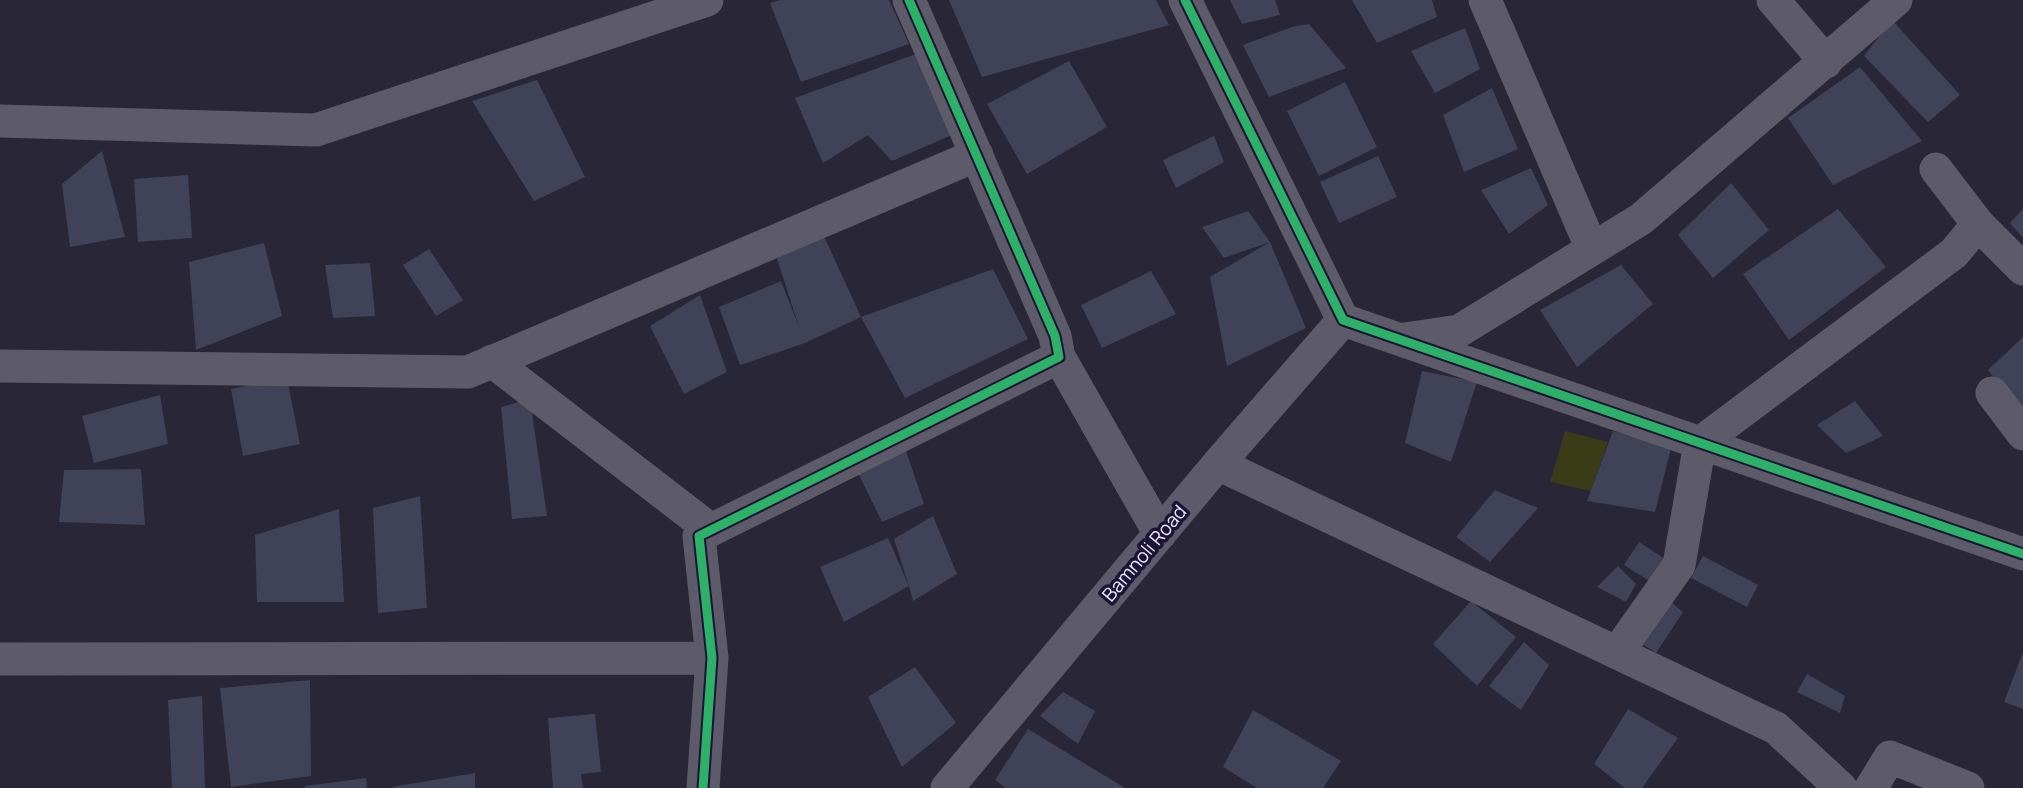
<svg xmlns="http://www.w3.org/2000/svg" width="2023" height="788" font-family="Manrope,sans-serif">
  <rect width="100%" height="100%" fill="#292637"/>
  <!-- green -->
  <path fill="#3a3b17" d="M1565,431L1608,442L1591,491L1550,482Z"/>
  <!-- building -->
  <path fill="#404257" d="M781,0H889L909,44L801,82L770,3Z
    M949,0H1156L1169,25L982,77Z
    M1230,0H1275L1280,15L1242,24Z
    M1352,0H1432L1437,17L1377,43Z
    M1892,20L1960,95L1928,122L1864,56Z
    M1309,24L1346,68L1269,97L1243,45L1292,27Z
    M1465,28L1480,69L1435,93L1411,51Z
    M916,54L954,134L892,161L868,135L823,163L795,98Z
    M1069,61L1107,127L1027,174L987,104Z
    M1860,67L1922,141L1833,185L1788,118Z
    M537,80L585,177L534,201L472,101Z
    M1345,82L1377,147L1319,176L1287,111Z
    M1492,88L1518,149L1464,172L1443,115Z
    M1214,136L1224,162L1176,188L1163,160Z
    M102,151L125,237L70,247L62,184Z
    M1378,156L1397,197L1339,223L1320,182Z
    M1531,168L1548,205L1509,234L1481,190Z
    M188,175L192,238L138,242L134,179Z
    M1731,183L1769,230L1713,278L1678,235Z
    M1838,209L1886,267L1789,340L1743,274Z
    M2023,209V238L2010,223Z
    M1248,211L1270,242L1306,328L1227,366L1210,277L1270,242L1224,258L1202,227Z
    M818,223L861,317L805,343L740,365L719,307L781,281L799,327L772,243Z
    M264,243L282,316L196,350L189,262Z
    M429,249L463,300L436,316L403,265Z
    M370,263L375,316L333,318L325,265Z
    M1621,265L1653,304L1577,367L1540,310Z
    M993,269L1028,339L905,398L861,317Z
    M1151,271L1176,314L1102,348L1081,305Z
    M700,295L727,372L684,394L650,326Z
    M2023,337V408L2020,410L1988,370Z
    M1422,371L1477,382L1451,462L1405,443Z
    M287,378L300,444L243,456L231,389Z
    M160,395L168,444L94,463L82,416Z
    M530,399L547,516L512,519L501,407Z
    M1855,401L1883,436L1846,453L1817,425Z
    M1613,431L1671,448L1655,512L1587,501Z
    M901,436L924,504L882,522L858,473Z
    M141,469L145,525L59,522L64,470Z
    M1495,490L1538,508L1490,562L1456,537Z
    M420,496L427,608L378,613L373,508Z
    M339,509L344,602H257L255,535Z
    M933,516L957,574L913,601L909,586L844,622L820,567L888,538L909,586L894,539Z
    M1639,542L1668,561L1654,584L1624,565Z
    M1703,556L1758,585L1747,607L1691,578Z
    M1618,566L1636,584L1626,602L1597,587Z
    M1665,597L1683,612L1656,653L1639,642Z
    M1471,601L1516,637L1477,686L1433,644Z
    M1524,642L1549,665L1521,710L1489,686Z
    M2023,652V709L2004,702Z
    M915,667L956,723L902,767L868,697Z
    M1807,674L1845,696L1840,713L1797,692Z
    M310,680L311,776L231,787L220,688Z
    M1063,692L1095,711L1078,744L1040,716Z
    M202,696L205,788H172L168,700Z
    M1628,709L1678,738L1642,788H1625L1594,764Z
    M1253,710L1341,761L1323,788H1257L1223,767Z
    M595,714L601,772L581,774L583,788H553L548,718Z
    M1028,729L1125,788H1006L995,780Z
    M475,773V788H393L392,787Z
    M366,778L367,788H305V786Z"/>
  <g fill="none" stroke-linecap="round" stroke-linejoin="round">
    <!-- minor -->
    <path stroke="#5d5b69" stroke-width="33" d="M1185,0L1343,320L2023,554
      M1485,0L1592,249
      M1773,0L1826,62
      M0,121L316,130L707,0
      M1978,224L2023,269
      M1405,339L1459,331L1641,219L1896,0
      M1059,357L1160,534
      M492,361L711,530
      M0,366L468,372L977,155
      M1992,393L2023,434
      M1218,464L1776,728L1841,788
      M1617,653L1679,565L1700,443L1954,253L1978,224L1936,169
      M0,659L712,658
      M703,788L712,658L699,536L1059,357L1055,336L909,0
      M947,788L1218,464L1343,320
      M1871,788L1890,757L1968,788"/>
    <defs>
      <path id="cycleway" d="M1185,0L1343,320L2023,554
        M703,788L712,658L699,536L1059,357L1055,336L909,0"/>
    </defs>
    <!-- cycleway casing -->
    <use href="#cycleway" stroke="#1b1434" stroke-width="13"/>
    <!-- cycleway -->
    <use href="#cycleway" stroke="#2db169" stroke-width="9"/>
  </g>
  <g text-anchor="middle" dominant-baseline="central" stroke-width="7" stroke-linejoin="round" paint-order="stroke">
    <!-- street labels -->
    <g font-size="19" fill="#e9e7fd" stroke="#1b1434">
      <text transform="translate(1144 553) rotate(-50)">Bamnoli Road</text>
    </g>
  </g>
</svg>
